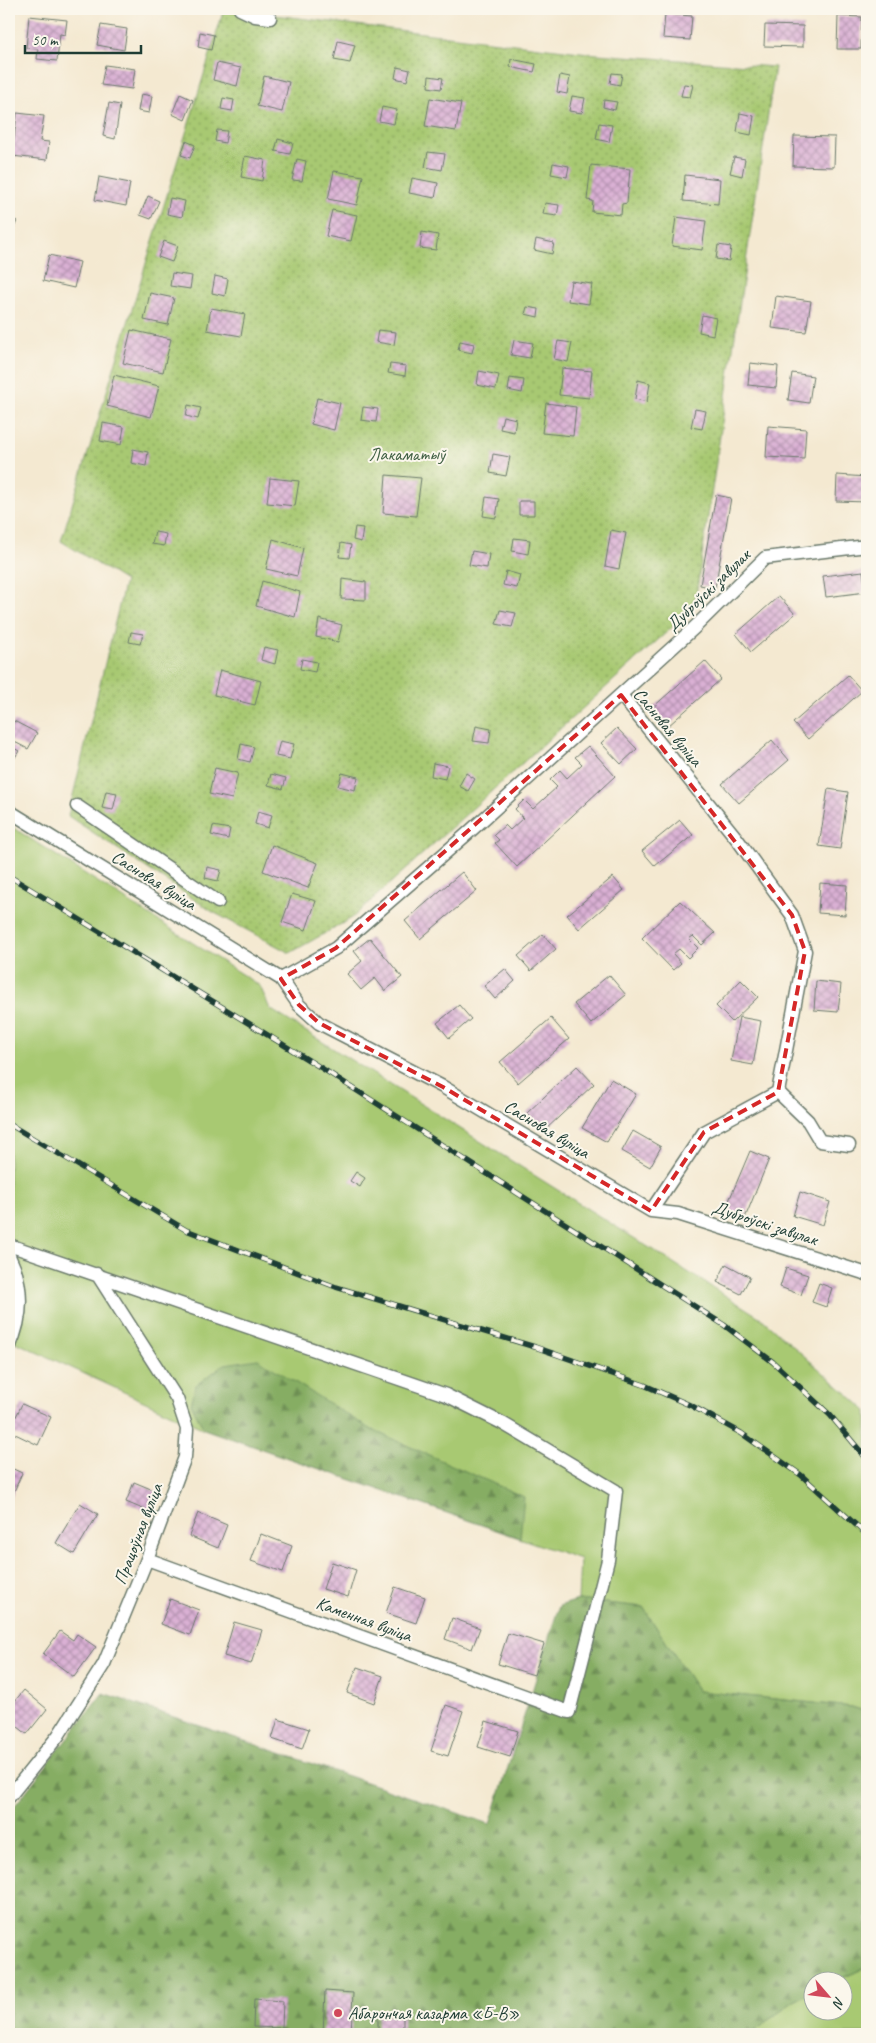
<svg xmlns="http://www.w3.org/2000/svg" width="876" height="2043" font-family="Caveat,sans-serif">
  <defs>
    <pattern id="forest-firs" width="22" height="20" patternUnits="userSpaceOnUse" patternTransform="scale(1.25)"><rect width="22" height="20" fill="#86ad64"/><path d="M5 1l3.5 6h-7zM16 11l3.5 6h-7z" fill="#6d8e53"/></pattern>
    <pattern id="garden-dots" width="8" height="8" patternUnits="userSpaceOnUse" patternTransform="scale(1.25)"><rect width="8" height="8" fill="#a8c972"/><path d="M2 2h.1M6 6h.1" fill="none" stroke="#88a45e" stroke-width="1.8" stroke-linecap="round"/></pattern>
    <pattern id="building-cross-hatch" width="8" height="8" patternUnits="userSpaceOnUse" patternTransform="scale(1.25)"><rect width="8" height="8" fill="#dab0d4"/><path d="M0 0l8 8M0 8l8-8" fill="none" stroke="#b090ad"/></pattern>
  </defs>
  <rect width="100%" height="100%" fill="#fbf7ec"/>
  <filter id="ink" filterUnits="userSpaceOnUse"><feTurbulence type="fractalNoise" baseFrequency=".02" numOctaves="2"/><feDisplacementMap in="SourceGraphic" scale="10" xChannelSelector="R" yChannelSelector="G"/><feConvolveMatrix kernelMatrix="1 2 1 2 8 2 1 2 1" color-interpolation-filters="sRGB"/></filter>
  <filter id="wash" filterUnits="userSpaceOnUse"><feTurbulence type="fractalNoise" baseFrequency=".0096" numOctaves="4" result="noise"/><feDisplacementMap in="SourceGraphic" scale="20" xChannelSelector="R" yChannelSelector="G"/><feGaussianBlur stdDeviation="1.12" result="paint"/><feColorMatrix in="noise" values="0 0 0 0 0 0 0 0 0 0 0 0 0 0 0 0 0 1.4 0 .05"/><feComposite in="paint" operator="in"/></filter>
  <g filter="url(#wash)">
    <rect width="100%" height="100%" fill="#f4e9d1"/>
    <!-- grass -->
    <path fill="#a8c972" stroke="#648353" d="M9,825L260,986L270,1009L761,1318L867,1411V1712L852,1707L698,1691L643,1607L578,1600L580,1559L204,1429L9,1339Z
      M867,1967V2034H751L794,2001L813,1992L814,2010H844V1980H838Z"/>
    <!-- forest -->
    <path fill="url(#forest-firs)" stroke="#52754c" d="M258,1359L370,1429L524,1497L520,1538L204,1429L191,1404L196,1385L225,1364Z
      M578,1600L643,1607L698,1691L852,1707L867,1712V1967L838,1980H814L813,1992L794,2001L751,2034H9V1813L103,1693L490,1824L559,1606Z"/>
    <!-- garden -->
    <path fill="url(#garden-dots)" stroke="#648353" d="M224,9L597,54L775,67L697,590L691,610L352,918L290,953L213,912L68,816L125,581L61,541Z"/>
    <g id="blocks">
      <!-- building -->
      <path fill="url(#building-cross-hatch)" d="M665,14L692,16L690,40L663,38Z
        M29,16L67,20L65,35L60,34L57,61L37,59L38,49L26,48Z
        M838,16L862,17L861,49H837Z
        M101,25L127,29L124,50L97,45Z
        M765,25L803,26V47L764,46Z
        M200,32L214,35L211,50L198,47Z
        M338,41L355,45L350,63L334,60Z
        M511,59L536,64L534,72L510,67Z
        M217,63L241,68L237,86L213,80Z
        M105,65L135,69L132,89L101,85Z
        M397,67L410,70L407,81L395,78Z
        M612,73L622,74L620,85L610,83Z
        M560,75L570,77L567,94L557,92Z
        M264,76L289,82L282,112L257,106Z
        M429,76L443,78L441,89L428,87Z
        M684,84L693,85L690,97L681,96Z
        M141,94L152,96L149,113L138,111Z
        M180,94L193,100L185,120L172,114Z
        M572,96L585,98L582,113L569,111Z
        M223,98L234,100L232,111L221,109Z
        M430,98L461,103L456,131L425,126Z
        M604,100L617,102L615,110L603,107Z
        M109,103L120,105L115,139L103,136Z
        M382,107L397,110L394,124L379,121Z
        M17,113L44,116L40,141L49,142L47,160L12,156Z
        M740,113L754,116L751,135L737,132Z
        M599,123L612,125L609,142L596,139Z
        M217,130L227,131L225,143L215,141Z
        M794,136L835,137L834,167L793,166Z
        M278,139L293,143L290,154L275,151Z
        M186,141L195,145L190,158L181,155Z
        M428,152L445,154L442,170L425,167Z
        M245,156L265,160L262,181L241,177Z
        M734,157L745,159L742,176L730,173Z
        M297,159L306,161L302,181L292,180Z
        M553,163L569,166L567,177L551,174Z
        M591,165L630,169L627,203L622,204L621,215L592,212L593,201L587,200Z
        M334,171L363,176L357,205L328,199Z
        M685,175L720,179L718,204L683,201Z
        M99,177L130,183L126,206L95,200Z
        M412,178L438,183L435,198L409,193Z
        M148,196L159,201L151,219L140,215Z
        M170,198L185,201L182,217L167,214Z
        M545,203L559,205L557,216L543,214Z
        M332,210L357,215L351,241L326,236Z
        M9,217L17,221L9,239Z
        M676,217L706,221L702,250L672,246Z
        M422,232L438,235L436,250L420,248Z
        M536,239L554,243L552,254L534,250Z
        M164,241L178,246L172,262L158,257Z
        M718,245L731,247L729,261L716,259Z
        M49,255L80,262L74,288L43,281Z
        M172,273L192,276L190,289L170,286Z
        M215,276L228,279L225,296L212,293Z
        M571,281L592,284L589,304L568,301Z
        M150,293L174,298L168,325L144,320Z
        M776,296L811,301L806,332L772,328Z
        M527,307L539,309L538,317L525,314Z
        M211,308L245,314L241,336L207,330Z
        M702,315L716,318L713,335L699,332Z
        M131,330L171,339L163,372L123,363Z
        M378,330L396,332L394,345L376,342Z
        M514,340L533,343L530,358L511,355Z
        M460,341L474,344L472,353L458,350Z
        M558,341L572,343L568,362L554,359Z
        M750,363L778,366L776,388L748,385Z
        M390,364L406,366L405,376L388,373Z
        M562,368L592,371L589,398L559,395Z
        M479,371L499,375L496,389L477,385Z
        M792,373L813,376L809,403L788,400Z
        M114,375L159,386L151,417L107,406Z
        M510,378L524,380L522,393L508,390Z
        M638,380L650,383L647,402L635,399Z
        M317,398L340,403L334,430L311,424Z
        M546,403L576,407L573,436L542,433Z
        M188,405L201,408L198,419L186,416Z
        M363,407L378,409L376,422L361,420Z
        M695,409L706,411L702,429L691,427Z
        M503,416L516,419L514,432L500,429Z
        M103,423L124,427L121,445L100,441Z
        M768,426L806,429L804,459L766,457Z
        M133,449L148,452L146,466L131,463Z
        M493,454L510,457L506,476L490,473Z
        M386,475L421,478L416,516L383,513Z
        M837,475L867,477V502L836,501Z
        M270,478L299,481L295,506L267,503Z
        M716,495L731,498L715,588L700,585Z
        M486,497L499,499L496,518L483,516Z
        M519,501H534V515H519Z
        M355,527L363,528L361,542L353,540Z
        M611,530L626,533L619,569L605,566Z
        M155,532L166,534L164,546L152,544Z
        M514,538L530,540L528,554L512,551Z
        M273,539L303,548L297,576L266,569Z
        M341,543L351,545L349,558L339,557Z
        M472,551L489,554L487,568L469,565Z
        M506,571L520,575L517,588L503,585Z
        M863,571L866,592L826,597L823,576Z
        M342,579L366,582V600L341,599Z
        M262,581L300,592L295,617L256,606Z
        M779,596L795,614L751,652L736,634Z
        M500,610L516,613L512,627L496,624Z
        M319,619L342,625L338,642L316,637Z
        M131,632L143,634L140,644L129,642Z
        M264,647L278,650L275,664L261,660Z
        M302,659L317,662L315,672L300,669Z
        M705,661L721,679L668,726L652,708Z
        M220,670L261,681L255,705L214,695Z
        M848,675L862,691L808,739L793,723Z
        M14,721L37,733L28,749L9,739V731Z
        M476,726L491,729L489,743L473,741Z
        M617,728L637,749L621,764L601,743Z
        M772,740L789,760L739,803L722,784Z
        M280,741L294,744L290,759L276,756Z
        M241,744L254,747L250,762L238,759Z
        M9,745L19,751L14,759L9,756Z
        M588,746L615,776L517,867L495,843L499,840L494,835L505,825L510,830L523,818L515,809L524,800L533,809L557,787L550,780L560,770L567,778L582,764L575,757Z
        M433,763L448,766L445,779L431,776Z
        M215,768L238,773L232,799L209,794Z
        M342,773L358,777L355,790L338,786Z
        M466,773L475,779L468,791L459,786Z
        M271,774L286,778L283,789L268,785Z
        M828,789L848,792L840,849L819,846Z
        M106,791L117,793L113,810L102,808Z
        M258,811L272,815L268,828L255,824Z
        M680,820L693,835L655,866L642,851Z
        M213,826L230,829L228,839L211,835Z
        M272,845L318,863L308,888L263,871Z
        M207,867L221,870L218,881L205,878Z
        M462,872L477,891L420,939L405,921Z
        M613,877L624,890L579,929L567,915Z
        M820,883L847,885L845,915L818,913Z
        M292,894L316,901L306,930L282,922Z
        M680,901L715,933L702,945L693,936L689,939L698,948L688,958L679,949L673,954L681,963L673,970L642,938Z
        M543,934L556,949L531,971L518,956Z
        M370,938L402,977L385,991L375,978L361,990L347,974L362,961L354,951Z
        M505,969L515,981L495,999L484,986Z
        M609,975L626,995L591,1024L574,1004Z
        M741,980L758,997L732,1022L716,1006Z
        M816,981L841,984L838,1012L814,1010Z
        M459,1005L471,1019L449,1038L437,1023Z
        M739,1017L761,1021L753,1065L731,1061Z
        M551,1018L569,1039L518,1083L500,1062Z
        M577,1066L594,1084L544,1131L527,1113Z
        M611,1079L636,1094L607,1142L582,1128Z
        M633,1131L661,1147L650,1167L622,1151Z
        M750,1151L769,1159L745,1218L725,1210Z
        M356,1172L365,1178L360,1187L350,1181Z
        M800,1192L830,1202L823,1225L793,1216Z
        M726,1264L750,1277L741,1294L717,1282Z
        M786,1268L808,1275L801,1295L780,1287Z
        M819,1283L832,1288L826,1307L812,1302Z
        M22,1404L51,1417L38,1445L9,1431Z
        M9,1467L22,1473L10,1501L9,1500Z
        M134,1482L158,1492L150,1512L126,1502Z
        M80,1503L98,1514L74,1554L56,1543Z
        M198,1513L227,1525L218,1548L189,1536Z
        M261,1534L292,1546L283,1572L251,1561Z
        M332,1562L356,1570L348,1597L323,1589Z
        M395,1587L425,1597L416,1623L386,1613Z
        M170,1599L199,1610L190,1635L161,1624Z
        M452,1618L480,1628L472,1649L445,1639Z
        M234,1622L262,1630L251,1664L224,1656Z
        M60,1631L73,1640L77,1634L96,1647L74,1677L43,1654Z
        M508,1633L544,1644L534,1675L498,1664Z
        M357,1667L383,1676L374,1703L347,1693Z
        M24,1690L47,1709L27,1734L9,1720V1708Z
        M446,1705L463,1711L448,1756L431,1751Z
        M278,1719L309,1729L302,1749L272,1739Z
        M486,1721L518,1731L510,1757L478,1747Z
        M325,1991L353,1993L351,2034H323Z
        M254,1999L283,2001L282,2028L253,2027Z
        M378,2015L403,2016V2034H378Z"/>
    </g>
  </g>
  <g filter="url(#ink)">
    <use href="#blocks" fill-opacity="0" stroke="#6a796b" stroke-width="1"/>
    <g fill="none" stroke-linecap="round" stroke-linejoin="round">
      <defs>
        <path id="minor" d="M240,9L255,16L270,18
          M621,695L737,839L792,915L805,951L778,1092
          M77,806L218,902
          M9,811L281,979L336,948L467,834L694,628L765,558L867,546
          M281,979L299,1005L319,1023L443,1087L651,1211L678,1214L867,1274
          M651,1211L704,1132L778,1092L808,1121L820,1141L849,1145
          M9,1245L446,1395L502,1423L616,1491L608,1560L569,1712L147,1559
          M9,1256C24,1286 23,1317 9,1348
          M9,1797L58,1736L104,1664L147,1559L185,1457L187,1429L177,1399L97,1274"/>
      </defs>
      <!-- minor casing -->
      <use href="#minor" stroke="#6a796b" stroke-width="15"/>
      <!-- minor -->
      <use href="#minor" stroke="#fff" stroke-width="12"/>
      <defs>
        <path id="rail" d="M9,876L323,1069L724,1325L773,1362L830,1415L867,1459
          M9,1124L186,1230L336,1287L535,1347L644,1385L692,1406L741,1433L801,1475L867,1535"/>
      </defs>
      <!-- rail casing -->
      <use href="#rail" stroke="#1f3d34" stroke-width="5.5"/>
      <!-- rail -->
      <use href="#rail" stroke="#fbf7ec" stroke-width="4" stroke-dasharray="11" stroke-linecap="butt"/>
    </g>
  </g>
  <!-- marked area -->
  <path fill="none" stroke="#d62828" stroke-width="4" stroke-dasharray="10 6" stroke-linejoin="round" d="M621,695L792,915L805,951L778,1092L704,1132L651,1211L443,1087L319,1023L299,1005L281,979L336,948Z"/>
  <!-- markers -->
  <circle fill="#d1495b" stroke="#fbf7ec" stroke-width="2" cx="338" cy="2013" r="5"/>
  <g text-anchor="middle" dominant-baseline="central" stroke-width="4" stroke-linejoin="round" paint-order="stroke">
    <!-- park labels -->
    <g font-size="18" fill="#416044" stroke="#fbf7ec">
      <text x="407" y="454">Лакаматыў</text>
    </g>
    <!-- street labels -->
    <g font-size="18" fill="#1f3d34" stroke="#fbf7ec">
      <text transform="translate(708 590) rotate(-44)">Дуброўскі завулак</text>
      <text transform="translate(668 727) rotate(50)">Сасновая вуліца</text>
      <text transform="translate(154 880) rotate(32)">Сасновая вуліца</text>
      <text transform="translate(547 1129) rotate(31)">Сасновая вуліца</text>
      <text transform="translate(765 1223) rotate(18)">Дуброўскі завулак</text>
      <text transform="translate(138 1534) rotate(-69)">Працоўная вуліца</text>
      <text transform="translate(364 1619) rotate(20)">Каменная вуліца</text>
    </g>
    <!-- poi labels -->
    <g font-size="18" fill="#1f3d34" stroke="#fbf7ec" text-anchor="start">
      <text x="348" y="2013">Абарончая казарма «Б-В»</text>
    </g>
  </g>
  <!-- margin -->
  <rect width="876" height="2043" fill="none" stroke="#fbf7ec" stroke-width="30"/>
  <!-- north arrow -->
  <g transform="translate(828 1996) rotate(118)"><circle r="24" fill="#fbf7ec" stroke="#a3ada2"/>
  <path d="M0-4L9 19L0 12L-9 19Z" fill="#d1495b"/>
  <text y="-8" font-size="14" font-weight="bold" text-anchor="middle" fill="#1f3d34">N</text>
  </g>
  <!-- scale -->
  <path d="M25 45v8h116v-8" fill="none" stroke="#1f3d34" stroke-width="2.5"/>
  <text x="32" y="45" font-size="15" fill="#1f3d34" stroke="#fbf7ec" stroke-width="4" paint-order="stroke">50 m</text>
</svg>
